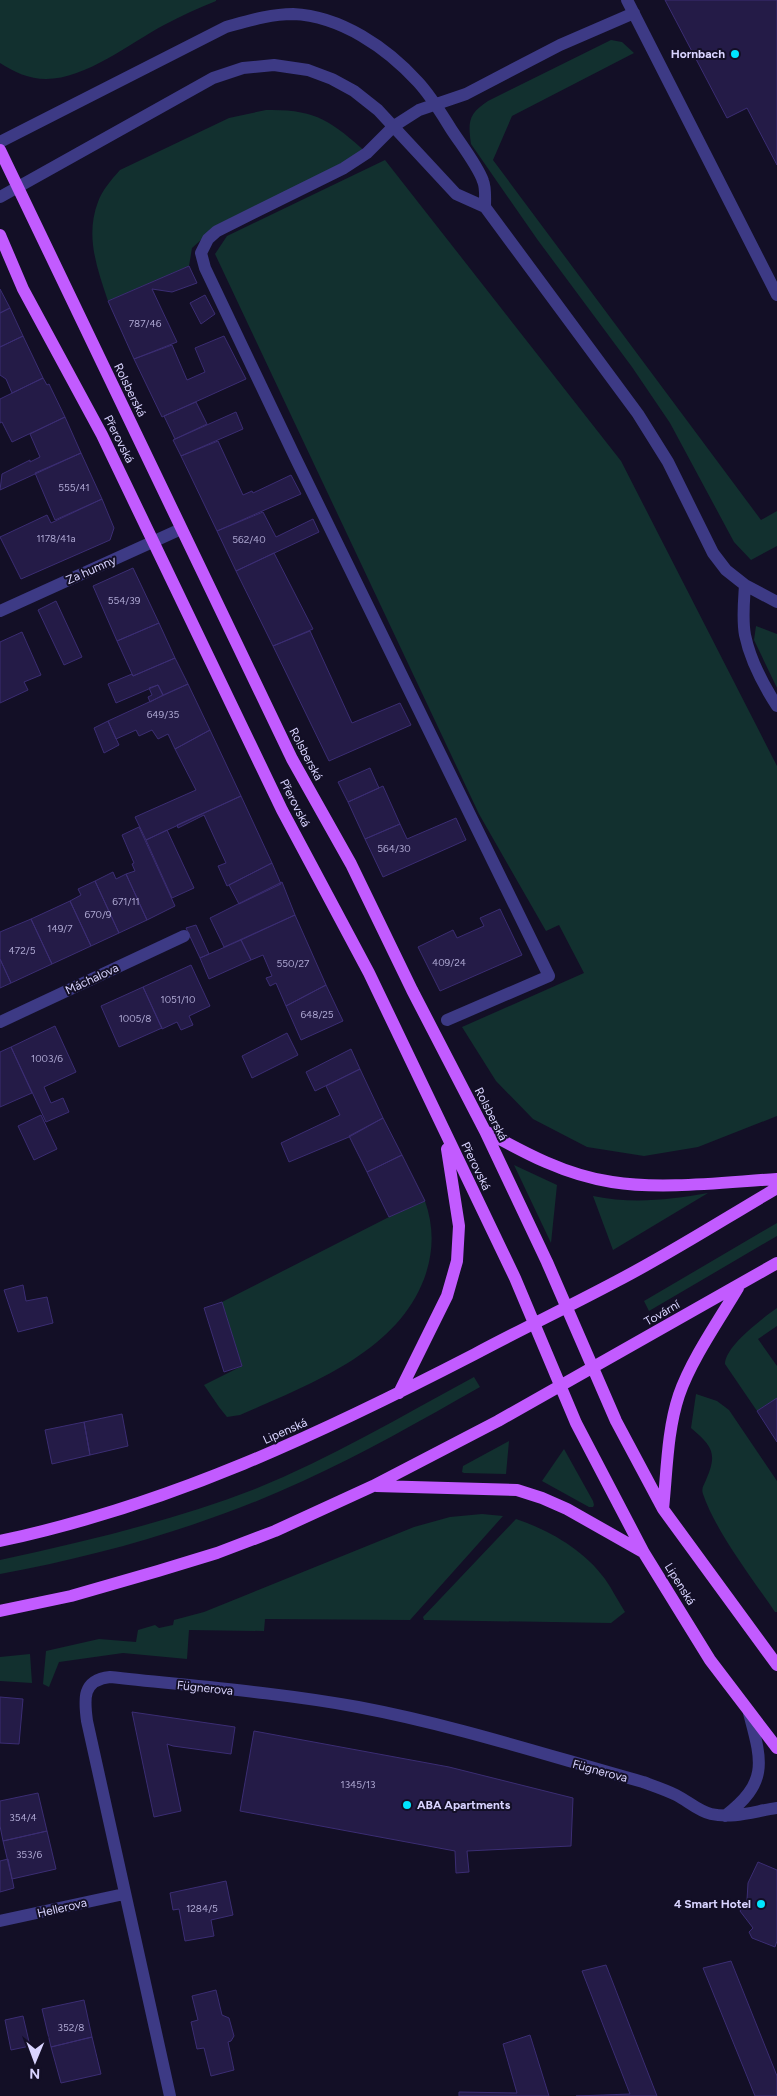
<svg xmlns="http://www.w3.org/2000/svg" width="777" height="2096" font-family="Figtree,sans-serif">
  <rect width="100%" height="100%" fill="#130f26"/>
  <!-- green -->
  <path fill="#12302f" d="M0,0H216V1C198,8 181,16 164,25C130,43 86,79 46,79C29,79 14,72 0,63Z
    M611,40L622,42L634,53L512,116L493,160L761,520L777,511V546L751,560L734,542L670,423L632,367L537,239L471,144C468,122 468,114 488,101Z
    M266,110C316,109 331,121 367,153L202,239L192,248L189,266L108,301C97,268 85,236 98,202C102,190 112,179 120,170L229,118Z
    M385,160L621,461L777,766V1116L698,1147L644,1156L587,1147L533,1119L496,1081L462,1027L584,973L559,925L546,931L479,814L215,254L227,236Z
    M756,626L777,634V688L754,640Z
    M514,1165L557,1185L551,1243Z
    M708,1193L613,1250L593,1196C632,1204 669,1200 708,1193Z
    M425,1201C434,1227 434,1252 424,1279C396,1353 308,1385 240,1415L227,1417L219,1407L204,1385L242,1366L222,1302L389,1217Z
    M777,1223V1236L649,1311L644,1301Z
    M777,1308V1326L758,1339L777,1366V1398L757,1411L725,1364C725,1346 763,1318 777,1308Z
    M474,1377L480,1387C422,1420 364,1453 303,1481C208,1525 103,1555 0,1574V1560C87,1541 172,1521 255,1489C331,1458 402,1416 474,1377Z
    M696,1394L717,1401L729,1410L777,1481V1612H775C752,1578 716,1532 703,1494C701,1488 704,1485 706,1480C718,1453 712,1446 691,1428Z
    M509,1441L506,1474L464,1473L462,1472L463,1466Z
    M564,1449L593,1501L594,1505L593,1507H589L542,1481Z
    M482,1514L503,1516L410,1620L265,1619L264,1631L189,1630L187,1659L123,1653L59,1662L49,1687L43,1684L46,1651L99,1639L136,1642L138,1630L155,1625L159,1628L173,1625L174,1620L204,1612L414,1527L450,1517Z
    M516,1519C549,1530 584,1550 605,1579C612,1589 618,1601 625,1612L611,1623L424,1620L423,1617Z
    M30,1654L32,1683L0,1681V1657Z"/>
  <!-- building -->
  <path fill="#241b47" stroke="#3b2d73" d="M665,0H777V165L747,108L727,118Z
    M189,266L197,283L172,292L152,289L177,342L134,359L108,301Z
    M0,289L10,308L0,313Z
    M205,295L215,314L201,324L190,303Z
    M10,308L23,336L0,347V313Z
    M23,336L43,378L12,393L6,379L0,375V347Z
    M224,336L246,379L162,417L134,359L172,345L187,380L205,372L195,348Z
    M43,378L47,385L49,384L65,417L12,442L2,422L0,423V399Z
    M196,402L207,424L175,439L164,416Z
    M236,412L243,429L181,456L173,440Z
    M65,417L81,453L0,490L2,474L30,460V462L40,457L30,434Z
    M218,441L243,495L252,491L253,493L291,475L301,494L217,531L181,456Z
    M81,453L102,499L55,520L35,473Z
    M102,499L114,528L110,540L21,579L0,537L47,515L51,523Z
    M263,512L276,537L313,519L319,532L236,571L217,531Z
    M274,553L313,629L273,646L236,571Z
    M133,568L159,623L117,641L93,586Z
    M56,601L82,657L64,665L38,610Z
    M159,623L175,658L133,676L117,641Z
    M310,631L352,723L400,703L411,725L329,761L273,646Z
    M22,632L41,675L24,682L28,690L0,703V642Z
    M175,658L188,684L163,695L158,685L116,703L108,684L132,674L133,676Z
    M188,684L210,730L175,749L168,734L158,739L152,730L139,736L136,730L116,739L108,721Z
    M158,685L163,695L150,702L148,697L152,695L149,688Z
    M108,721L119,745L104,753L94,728Z
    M210,730L241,796L146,840L135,817L196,790L175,749Z
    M370,768L379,788L348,802L338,782Z
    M383,786L400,824L365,839L348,802Z
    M241,796L272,863L227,886L218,866L226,863L204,815L178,828L177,825Z
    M456,818L466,840L383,877L365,839L400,824L407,839Z
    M139,827L175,906L147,920L126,874L135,871L132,864L134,863L122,835Z
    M167,830L194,888L172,898L146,840Z
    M272,863L281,884L239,904L229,885Z
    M113,872L116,879L126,874L147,920L119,933L95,881Z
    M95,881L119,933L91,946L70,901L81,895L78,889Z
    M282,882L295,915L224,947L210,918Z
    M70,901L91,946L52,964L31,919Z
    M500,909L522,955L440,991L418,947L453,930L457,938L484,926L480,918Z
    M295,915L326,985L286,1006L276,983L270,986L266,978L272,976L263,955L251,960L241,940Z
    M31,919L52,964L11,983L0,959V932Z
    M196,925L209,954L200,958L186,928Z
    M241,940L251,960L209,979L200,958Z
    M0,959L11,983L0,988Z
    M191,965L210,1006L189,1016L193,1025L181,1030L177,1022L162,1029L143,987Z
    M326,985L343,1021L301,1040L286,1006Z
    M143,987L162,1028L119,1047L101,1006Z
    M55,1026L76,1072L44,1087L51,1103L63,1098L69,1112L46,1122L11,1047Z
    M287,1033L298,1055L252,1078L242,1056Z
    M11,1047L32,1093L0,1107V1052Z
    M351,1049L360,1069L315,1091L306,1072Z
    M360,1069L383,1118L349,1137L289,1162L281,1143L340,1115L326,1086Z
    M41,1115L57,1149L34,1160L18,1126Z
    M383,1118L402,1155L367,1172L349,1136Z
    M402,1155L425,1201L389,1217L367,1172Z
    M23,1285L26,1301L47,1297L53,1323L18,1332L4,1290Z
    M222,1302L242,1366L224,1372L204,1308Z
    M777,1398V1442L757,1411Z
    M122,1414L128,1446L90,1455L84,1422Z
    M84,1422L90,1455L52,1464L45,1430Z
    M0,1697L23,1699L19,1744L0,1743Z
    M132,1712L235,1727L231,1754L173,1746L167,1744L181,1811L154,1817Z
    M254,1731L449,1767L573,1798L571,1846L467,1851L469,1872L456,1873L455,1851L240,1811Z
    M38,1793L47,1831L3,1841L0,1826V1801Z
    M47,1831L56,1869L12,1879L3,1841Z
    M8,1859L14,1888L0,1892V1861Z
    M758,1862L777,1870V1941L775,1947L752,1938L749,1932L753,1928L740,1911L747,1900L748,1883Z
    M226,1881L233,1915L211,1920L214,1936L185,1941L179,1909L173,1910L170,1893Z
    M731,1961L777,2076V2096H755L703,1968Z
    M606,1965L657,2096H576L630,2094L582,1971Z
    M216,1990L222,2015L229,2018L234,2036L231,2041L228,2042L234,2070L211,2076L204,2048L197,2049L191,2022L198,2020L192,1996Z
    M84,2000L92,2037L51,2047L42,2009Z
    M23,2016L30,2046L11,2050L5,2020Z
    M530,2035L549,2096H459V2092L517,2093L503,2044Z
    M92,2037L101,2074L61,2083L51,2047Z"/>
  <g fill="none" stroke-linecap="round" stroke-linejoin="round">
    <!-- minor -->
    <path stroke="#3d3a85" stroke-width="12" d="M627,0L777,295
      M0,142L226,27C248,21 270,14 293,14C341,16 387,48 418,82C431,96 441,113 451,129C460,143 478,166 483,181C486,188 485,199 485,207
      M0,197L213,78L243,68L274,65L308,70L332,79L354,91L378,110L456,194L485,207L638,414L668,462L713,553L726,570L745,585L777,602
      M745,585C744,601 742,619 745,635C750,659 764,686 777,706
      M0,611L181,529
      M447,1020L549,976L295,457L205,268L201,253L208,239L217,231L344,168L367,153L394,126L419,110L466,94L560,45L634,13
      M0,1022L184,936
      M725,1816C769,1782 762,1762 749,1713
      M0,1921L124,1894
      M170,2096L87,1721C84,1699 82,1680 110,1677C192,1686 276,1692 358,1707C454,1725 549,1756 643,1782C654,1786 666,1790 676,1795C688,1801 698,1811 711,1814C733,1819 755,1811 777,1808"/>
    <!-- major -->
    <path stroke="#c25bff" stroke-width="12" d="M0,150L292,759L351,864L412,990L485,1131L547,1262L616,1421L663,1509L777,1665
      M0,235L23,289L102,435L282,810L369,973L515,1278L576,1423L644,1553L710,1660L777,1748
      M485,1131C525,1153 565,1175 612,1182C662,1190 726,1182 777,1179
      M399,1393L447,1296L457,1261L459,1226L447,1149
      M376,1486L517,1490L542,1498L567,1509L643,1552
      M663,1509C667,1471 667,1431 679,1395C691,1360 719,1320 738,1288
      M0,1541C170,1505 322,1433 475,1354C522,1329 570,1306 617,1281C671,1253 724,1219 777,1188
      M0,1611L71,1596L158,1571L217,1553L275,1531L373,1486L498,1421L777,1263"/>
  </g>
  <!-- markers -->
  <g fill="#00e5ff" stroke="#130f26" stroke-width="2">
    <circle cx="735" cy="54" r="5"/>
    <circle cx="407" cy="1805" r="5"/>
    <circle cx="761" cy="1904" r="5"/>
  </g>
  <g text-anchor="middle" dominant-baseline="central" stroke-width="4" stroke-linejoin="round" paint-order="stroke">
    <!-- number labels -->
    <g font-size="10" fill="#aca6d1">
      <text x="145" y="323">787/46</text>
      <text x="74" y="487">555/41</text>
      <text x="56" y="538">1178/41a</text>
      <text x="249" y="539">562/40</text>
      <text x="124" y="600">554/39</text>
      <text x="163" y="714">649/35</text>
      <text x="394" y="848">564/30</text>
      <text x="126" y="901">671/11</text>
      <text x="98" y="914">670/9</text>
      <text x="60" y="928">149/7</text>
      <text x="22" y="950">472/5</text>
      <text x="449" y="962">409/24</text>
      <text x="293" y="963">550/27</text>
      <text x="178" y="999">1051/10</text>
      <text x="317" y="1014">648/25</text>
      <text x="135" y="1018">1005/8</text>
      <text x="47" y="1058">1003/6</text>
      <text x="358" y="1784">1345/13</text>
      <text x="23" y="1817">354/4</text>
      <text x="29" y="1854">353/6</text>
      <text x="202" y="1908">1284/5</text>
      <text x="71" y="2027">352/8</text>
    </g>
    <!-- poi labels -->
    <g font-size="12" font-weight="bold" fill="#d9d4ff" stroke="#130f26" text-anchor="end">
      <text x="725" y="54">Hornbach</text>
      <text x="417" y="1805" text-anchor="start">ABA Apartments</text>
      <text x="751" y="1904">4 Smart Hotel</text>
    </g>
    <!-- street labels -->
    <g font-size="12" fill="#d9d4ff" stroke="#130f26">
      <text transform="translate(130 390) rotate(64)">Rolsberská</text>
      <text transform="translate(119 439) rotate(63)">Přerovská</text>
      <text transform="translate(91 570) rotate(-24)">Za humny</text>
      <text transform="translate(306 754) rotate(62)">Rolsberská</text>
      <text transform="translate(295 803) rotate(63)">Přerovská</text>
      <text transform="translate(92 979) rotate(-25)">Máchalova</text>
      <text transform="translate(491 1114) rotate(63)">Rolsberská</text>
      <text transform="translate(476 1166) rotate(64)">Přerovská</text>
      <text transform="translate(662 1313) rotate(-30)">Tovární</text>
      <text transform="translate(285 1431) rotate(-24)">Lipenská</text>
      <text transform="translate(680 1584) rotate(58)">Lipenská</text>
      <text transform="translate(205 1688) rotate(6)">Fügnerova</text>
      <text transform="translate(600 1771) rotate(15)">Fügnerova</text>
      <text transform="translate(62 1908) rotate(-13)">Hellerova</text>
    </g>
  </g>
  <!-- north arrow -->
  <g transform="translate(35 2061) rotate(181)" stroke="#130f26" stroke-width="4" paint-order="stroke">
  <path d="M0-4L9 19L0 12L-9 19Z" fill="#d9d4ff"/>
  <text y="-8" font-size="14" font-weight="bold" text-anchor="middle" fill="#d9d4ff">N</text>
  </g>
</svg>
